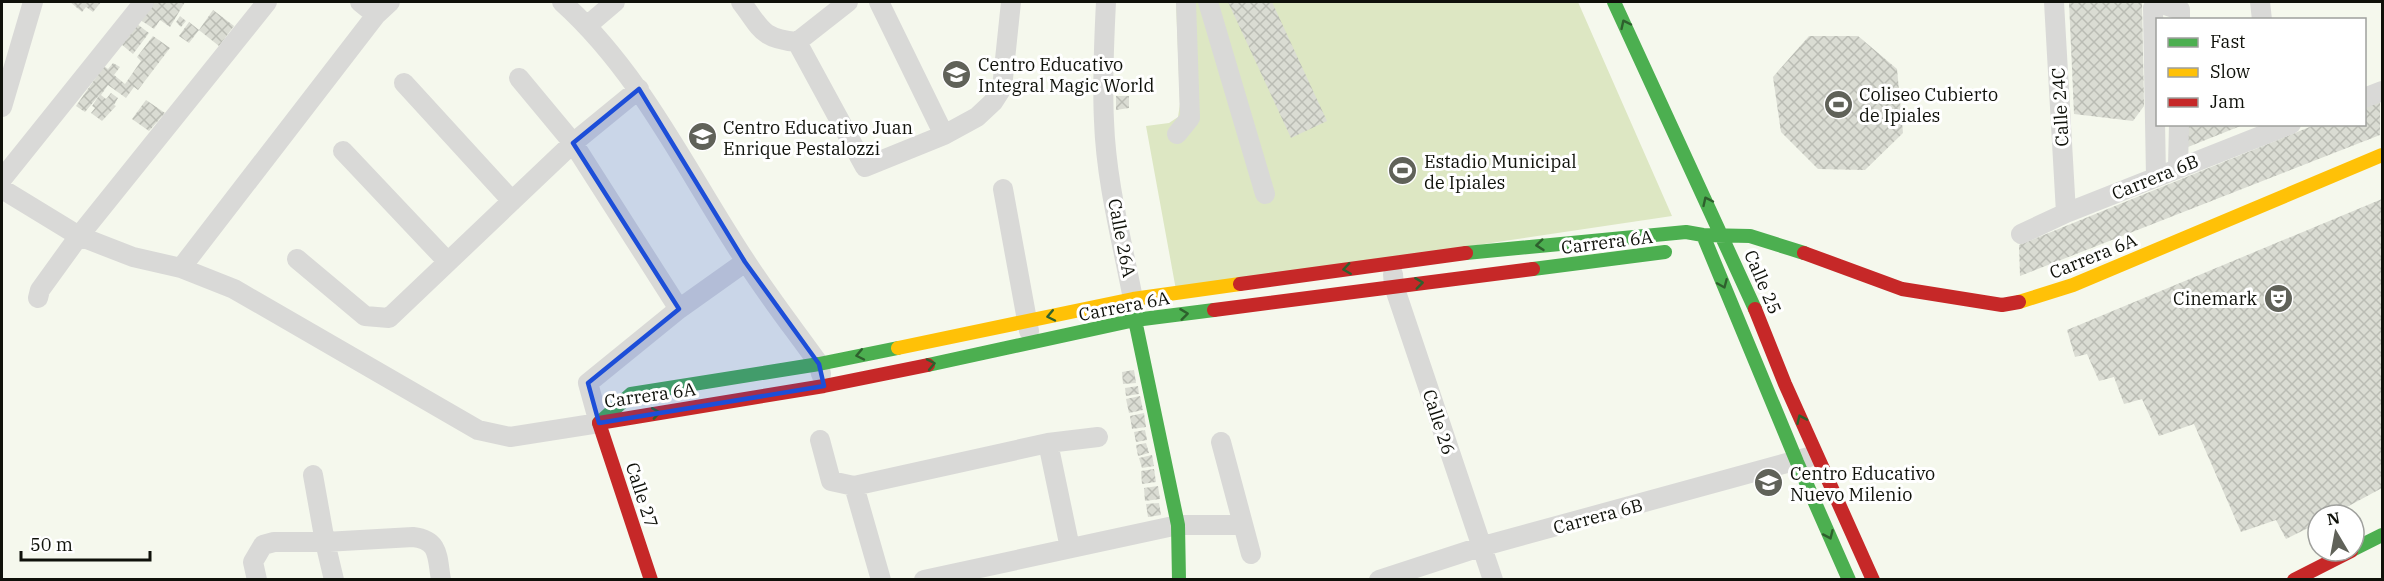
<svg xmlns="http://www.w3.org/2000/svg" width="2384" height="581" font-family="'IBM Plex Serif',serif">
  <defs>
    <pattern id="building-cross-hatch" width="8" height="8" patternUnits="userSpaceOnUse" patternTransform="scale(1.5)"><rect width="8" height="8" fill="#dadcd3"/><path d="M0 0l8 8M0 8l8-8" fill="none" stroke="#babcb4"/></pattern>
  </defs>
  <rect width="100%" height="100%" fill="#f5f8ed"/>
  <!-- garden -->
  <path fill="#dde7c3" d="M1176,2H1578L1672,216L1176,290L1146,126L1169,123L1178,117L1180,104Z"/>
  <!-- building -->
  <path fill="url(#building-cross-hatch)" d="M70,2H101L93,12L86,7L82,12Z
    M153,2H185L170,27L160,20L154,29L139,19Z
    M1228,2H1272L1327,121L1291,138Z
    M2069,2H2142L2144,106L2133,121L2074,114Z
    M213,10L234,26L219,46L199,30Z
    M180,16L186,21L181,27L176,22Z
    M189,22L199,30L189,43L179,36Z
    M137,24L149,33L133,54L121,44Z
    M153,36L170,48L138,90L134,87L126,98L108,85L101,95L106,99L111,93L118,98L114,105L116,106L102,121L91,113L95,108L92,106L100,94L85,112L76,106L104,66L108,69L113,63L120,67L114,75L125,84L141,61L137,57Z
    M1809,36H1858L1897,69L1903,133L1865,170L1818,169L1781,132L1773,77Z
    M1116,96H1129V108L1116,110Z
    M2380,99V135L2020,276L2019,245L2317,124H2364V105Z
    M146,100L165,113L149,131L132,119Z
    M2183,124H2243V125L2183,149Z
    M2382,199V488L2332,515H2318V523L2286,539L2276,520L2241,532L2194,424L2159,436L2142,399L2124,404L2114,377L2099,381L2087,354L2075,357L2067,330Z
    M1134,370L1136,383L1123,384L1122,372Z
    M1138,386L1139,394L1126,396L1125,388Z
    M1140,396L1143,410L1129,413L1126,399Z
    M1144,413L1146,427L1132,429L1130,416Z
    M1145,430L1147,440L1136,442L1134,432Z
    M1146,443L1149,453L1138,456L1136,445Z
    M1152,455L1154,466L1142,468L1139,458Z
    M1154,469L1156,482L1142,484L1141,471Z
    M1158,486L1160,499L1145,501L1144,488Z
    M1159,503L1161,515L1148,517L1146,504Z"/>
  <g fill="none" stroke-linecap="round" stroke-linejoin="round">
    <!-- street -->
    <path stroke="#d9d9d7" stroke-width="20" d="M360,2L376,15
      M562,2C641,73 687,172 745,260C768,296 794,329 819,364L821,374
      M741,2C762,29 760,38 797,42L848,2
      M879,2L944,135
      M1106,2C1104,41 1102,81 1104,121C1106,181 1122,241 1133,299
      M1208,2L1265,194
      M2054,2L2066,213
      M2260,2L2262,20
      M588,25L615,2
      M797,42L865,167L944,135L977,117L993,102L1002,88L1011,2
      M519,78L573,143L679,309
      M404,83L512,201
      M2364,98L2382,91
      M2,107L33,2
      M1177,134L1190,118L1186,2
      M343,151L448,262
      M2178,167L2179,124
      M2156,177L2153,8L2159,3L2180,10V20
      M2,179L144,2
      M2,189L79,236L133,257L181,268L234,289L478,430L510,437L599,423L588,383L679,309L745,262
      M1003,189L1029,331
      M2021,234L2066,213L2291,124
      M297,259L365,316L389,318L573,143L639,89
      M181,268L376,15L390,2
      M1393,274L1394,286L1493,580
      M38,298L40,290L79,236L267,2
      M820,440L831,481L854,486L1048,443L1098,437
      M1221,442L1251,554
      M1048,443L1070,548
      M313,475L325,542L334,580
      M854,486L881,580
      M257,580L253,562L263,545L274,542H325L413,537C440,540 437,557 441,580
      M924,580L1178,525H1243
      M1379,580L1480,547L1809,457"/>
    <!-- fast -->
    <path stroke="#4caf50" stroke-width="14" d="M1614,2L1755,309
      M1705,240L1797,462L1849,580
      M1466,253L1686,232L1703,235L1750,236L1804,253
      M1533,269L1665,252
      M1134,301L1135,320L1178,525L1179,580
      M928,365L1135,320L1214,310
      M599,423L631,394L819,364L898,348
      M2354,549L2382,535"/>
    <!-- slow -->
    <path stroke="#ffc107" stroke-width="14" d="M2019,302L2073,285L2382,155
      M898,348L1133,299L1240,284"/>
    <!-- jam -->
    <path stroke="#c62828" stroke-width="14" d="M1804,253L1902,289L2002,305L2019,302
      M1240,284L1466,253
      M1755,309L1785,384L1873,580
      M1214,310L1533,269
      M599,423L824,386L928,365
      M599,423L651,580
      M2294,580L2351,551"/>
  </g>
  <!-- one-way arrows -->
  <defs><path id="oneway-chevron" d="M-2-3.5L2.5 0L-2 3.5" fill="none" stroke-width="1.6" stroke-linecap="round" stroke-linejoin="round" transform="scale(1.5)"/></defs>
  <g stroke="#2e602d">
    <use href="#oneway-chevron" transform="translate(1625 24) rotate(-115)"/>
    <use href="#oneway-chevron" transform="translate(1707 201) rotate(-115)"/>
    <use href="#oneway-chevron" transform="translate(1540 245) rotate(174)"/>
    <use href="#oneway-chevron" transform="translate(1347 269) rotate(172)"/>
    <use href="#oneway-chevron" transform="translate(1419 283) rotate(-7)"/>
    <use href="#oneway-chevron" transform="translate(1723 284) rotate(67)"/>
    <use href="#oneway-chevron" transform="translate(1184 314) rotate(-7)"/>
    <use href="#oneway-chevron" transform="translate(1051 316) rotate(168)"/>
    <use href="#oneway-chevron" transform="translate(860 355) rotate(168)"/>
    <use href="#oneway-chevron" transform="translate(931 364) rotate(-11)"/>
    <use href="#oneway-chevron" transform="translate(656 413) rotate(-9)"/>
    <use href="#oneway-chevron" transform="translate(1801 419) rotate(-114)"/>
    <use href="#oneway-chevron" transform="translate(1829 535) rotate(66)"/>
  </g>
  <!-- marked area -->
  <path fill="#1d4ed8" fill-opacity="0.2" stroke="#1d4ed8" stroke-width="4.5" stroke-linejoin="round" d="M639,89L745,262L819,364L824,386L599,423L588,383L679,309L573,143Z"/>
  <!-- icons -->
  <defs>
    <symbol id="school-disc" viewBox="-11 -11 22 22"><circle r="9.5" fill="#606259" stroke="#fff"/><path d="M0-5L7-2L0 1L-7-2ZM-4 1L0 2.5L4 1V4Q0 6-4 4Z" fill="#fff"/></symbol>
    <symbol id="stadium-disc" viewBox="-11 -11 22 22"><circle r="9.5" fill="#606259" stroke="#fff"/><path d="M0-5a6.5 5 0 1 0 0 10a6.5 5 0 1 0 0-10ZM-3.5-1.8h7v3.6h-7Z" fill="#fff"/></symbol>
    <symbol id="theatre-disc" viewBox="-11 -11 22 22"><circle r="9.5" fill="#606259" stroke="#fff"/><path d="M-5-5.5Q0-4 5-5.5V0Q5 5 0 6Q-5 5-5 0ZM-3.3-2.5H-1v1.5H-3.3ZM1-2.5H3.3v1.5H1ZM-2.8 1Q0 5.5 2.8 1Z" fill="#fff"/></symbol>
  </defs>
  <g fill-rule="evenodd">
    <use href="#school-disc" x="940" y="58" width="33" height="33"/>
    <use href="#stadium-disc" x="1822" y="88" width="33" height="33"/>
    <use href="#school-disc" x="686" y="120" width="33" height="33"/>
    <use href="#stadium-disc" x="1386" y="154" width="33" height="33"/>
    <use href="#theatre-disc" x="2262" y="282" width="33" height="33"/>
    <use href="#school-disc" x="1752" y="466" width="33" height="33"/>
  </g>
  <g text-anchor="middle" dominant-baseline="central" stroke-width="6" stroke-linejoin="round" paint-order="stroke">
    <!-- poi labels -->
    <g font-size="18" fill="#0f110a" stroke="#fff" text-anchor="start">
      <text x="978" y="64">Centro Educativo<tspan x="978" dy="21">Integral Magic World</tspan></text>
      <text x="1859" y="94">Coliseo Cubierto<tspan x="1859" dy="21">de Ipiales</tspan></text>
      <text x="723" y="127">Centro Educativo Juan<tspan x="723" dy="21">Enrique Pestalozzi</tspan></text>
      <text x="1424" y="161">Estadio Municipal<tspan x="1424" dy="21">de Ipiales</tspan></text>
      <text x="2257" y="298" text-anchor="end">Cinemark</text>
      <text x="1790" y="473">Centro Educativo<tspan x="1790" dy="21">Nuevo Milenio</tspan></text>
    </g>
    <!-- street labels -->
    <g font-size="18" fill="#0f110a" stroke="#fff">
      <text transform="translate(2060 107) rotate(-93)">Calle 24C</text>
      <text transform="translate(2155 177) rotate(-22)">Carrera 6B</text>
      <text transform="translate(1122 238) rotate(79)">Calle 26A</text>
      <text transform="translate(1607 242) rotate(-7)">Carrera 6A</text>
      <text transform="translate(2093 256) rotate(-22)">Carrera 6A</text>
      <text transform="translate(1763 282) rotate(67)">Calle 25</text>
      <text transform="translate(1124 306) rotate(-11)">Carrera 6A</text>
      <text transform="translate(650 395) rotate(-8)">Carrera 6A</text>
      <text transform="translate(1439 422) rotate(72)">Calle 26</text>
      <text transform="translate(642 495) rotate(72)">Calle 27</text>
      <text transform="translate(1598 516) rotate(-15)">Carrera 6B</text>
    </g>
  </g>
  <!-- border -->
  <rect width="2384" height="581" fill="none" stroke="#0f110a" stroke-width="6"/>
  <!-- legend -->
  <rect x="2156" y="18" width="210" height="108" fill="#ffffff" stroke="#9fa09d" stroke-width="1.5"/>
  <rect x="2168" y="38" width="30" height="9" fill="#4caf50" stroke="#9fa09d" stroke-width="1.5"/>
  <text x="2210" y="48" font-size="18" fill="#0f110a">Fast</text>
  <rect x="2168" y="68" width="30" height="9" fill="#ffc107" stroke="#9fa09d" stroke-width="1.5"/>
  <text x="2210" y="78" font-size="18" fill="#0f110a">Slow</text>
  <rect x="2168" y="98" width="30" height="9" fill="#c62828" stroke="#9fa09d" stroke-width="1.5"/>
  <text x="2210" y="108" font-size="18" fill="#0f110a">Jam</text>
  <!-- north arrow -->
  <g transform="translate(2336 533) rotate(350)"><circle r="28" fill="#ffffff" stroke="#9fa09d" stroke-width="1.5"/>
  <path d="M0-4.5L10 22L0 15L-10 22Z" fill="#606259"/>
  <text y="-9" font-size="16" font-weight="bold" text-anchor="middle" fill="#0f110a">N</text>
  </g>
  <!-- scale -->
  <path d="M21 551v9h129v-9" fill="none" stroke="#0f110a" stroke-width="3"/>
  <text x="30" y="551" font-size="18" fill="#0f110a" stroke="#ffffff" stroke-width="4.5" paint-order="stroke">50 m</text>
</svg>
